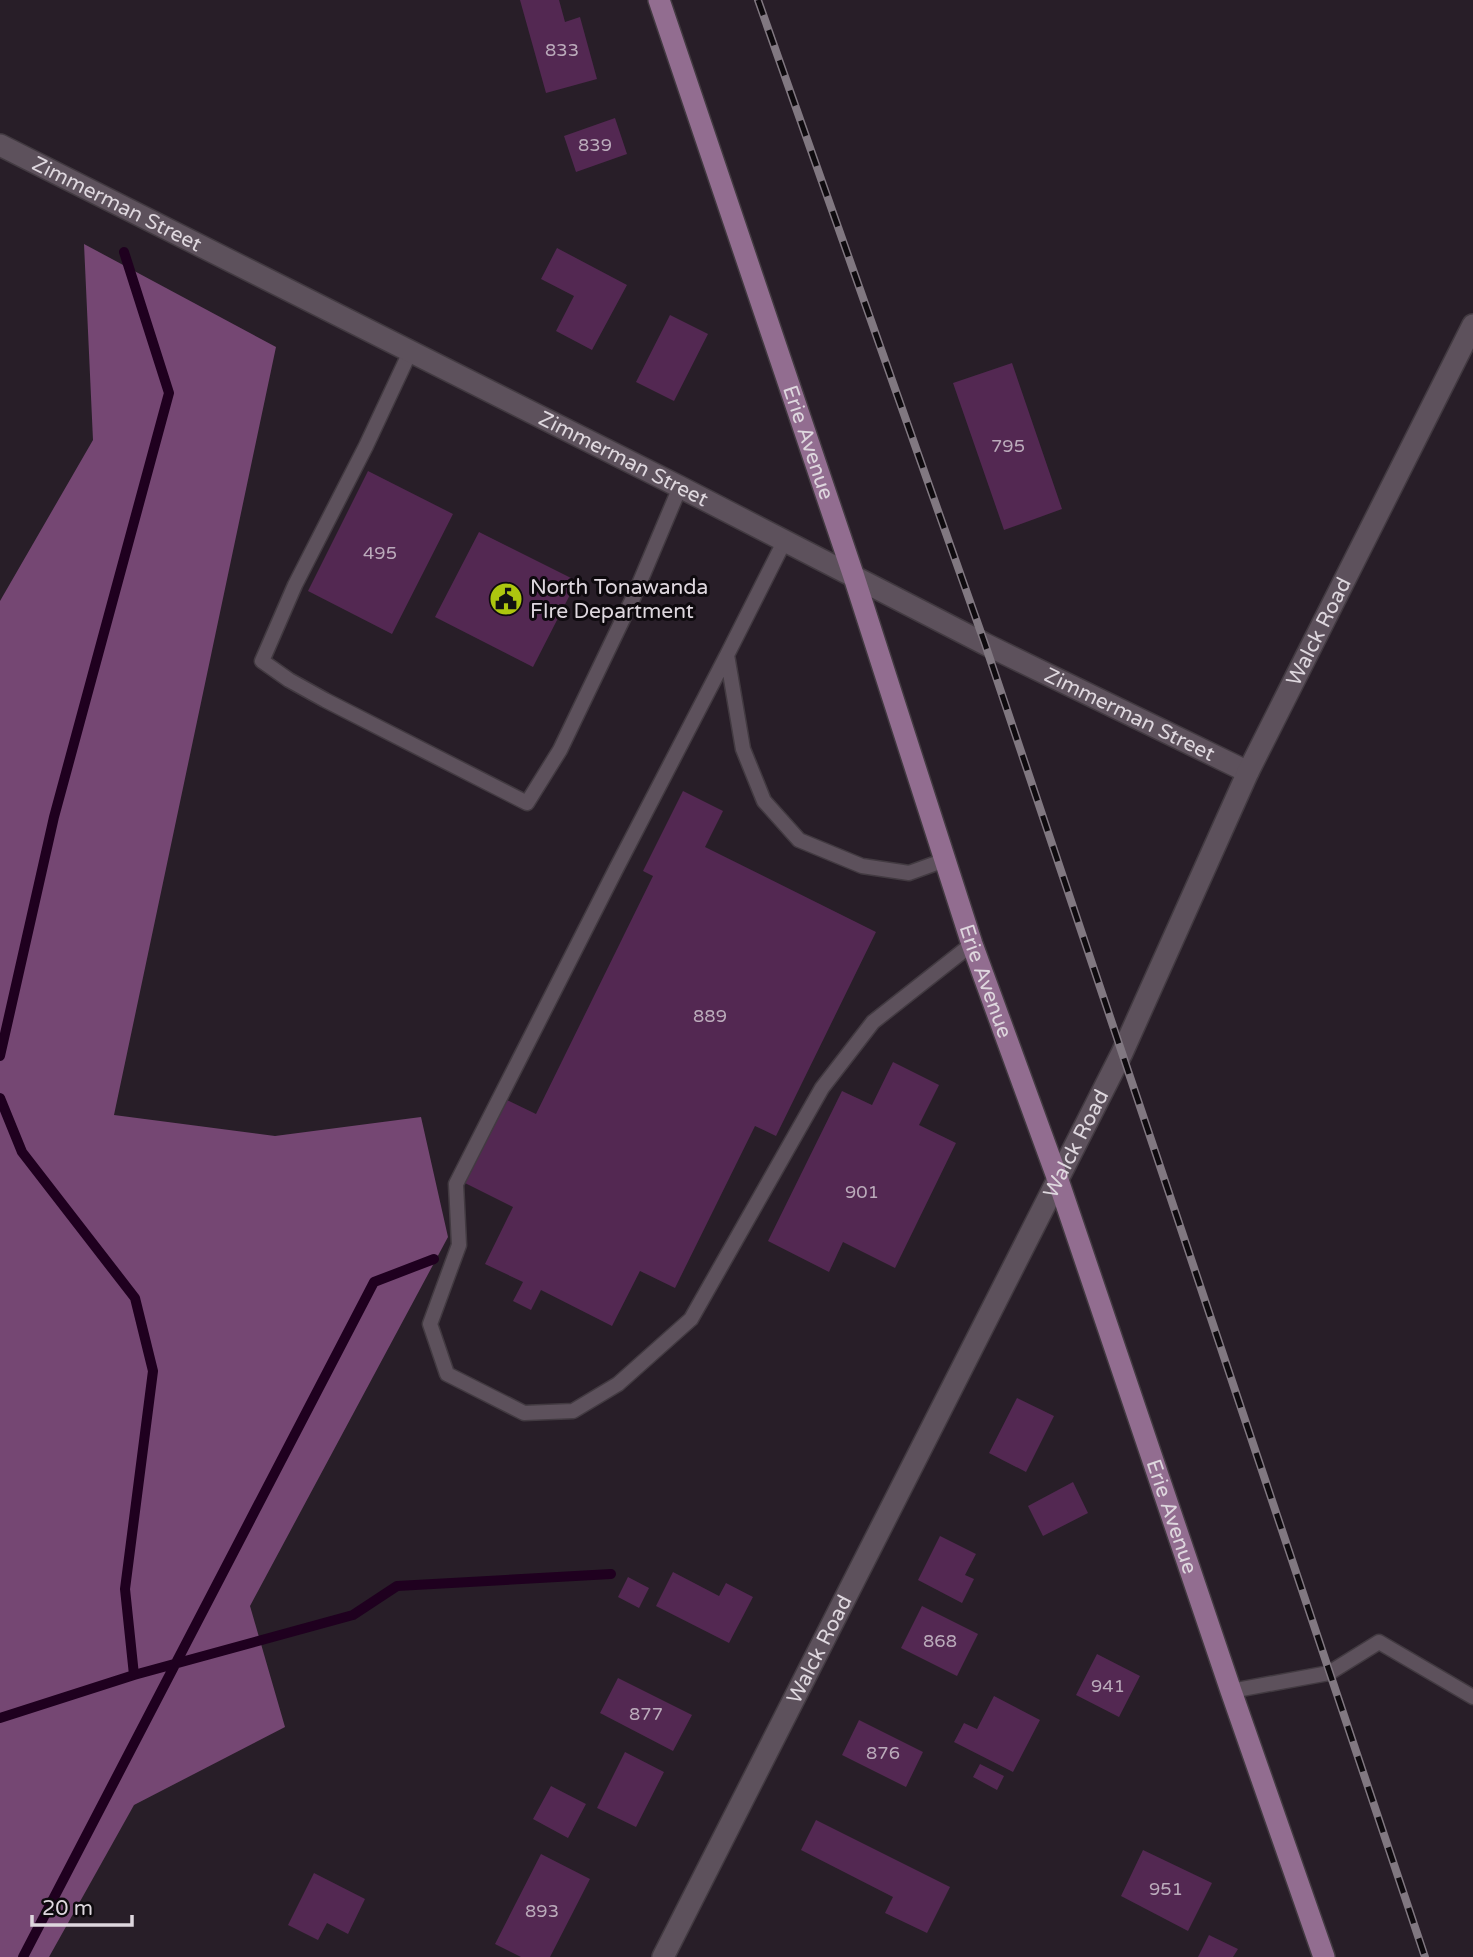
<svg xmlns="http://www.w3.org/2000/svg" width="1473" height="1957" font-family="'Varela Round',sans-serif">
  <rect width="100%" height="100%" fill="#281e28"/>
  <!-- forest -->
  <path fill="#754773" d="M84,244L276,347L114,1115L275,1136L421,1117L448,1237L250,1606L285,1727L134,1805L49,1957H0V601L93,440Z"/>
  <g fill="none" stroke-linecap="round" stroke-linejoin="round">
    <!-- stream -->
    <path stroke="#1f001f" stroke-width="10" d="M0,1056L54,817L169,393L124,252
      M0,1098L22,1152L135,1298L153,1371L125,1589L134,1675
      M0,1718L134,1675L353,1615L397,1586L611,1574
      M23,1957L374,1282L434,1259"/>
  </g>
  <!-- building -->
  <path fill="#532852" d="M520,0H559L565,22L580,17L597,79L546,93Z
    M615,118L627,154L576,172L564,136Z
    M557,248L627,285L592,350L556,331L574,296L541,279Z
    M670,315L708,334L674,401L636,382Z
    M1012,363L1062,509L1004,530L953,383Z
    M368,471L453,514L392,634L308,591Z
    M479,532L577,581L533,667L435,617Z
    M683,791L723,811L705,847L876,932L776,1136L755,1126L675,1288L640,1271L612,1326L541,1290L531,1310L513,1301L523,1282L485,1264L513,1207L465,1183L507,1100L536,1114L653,876L643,871Z
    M893,1062L939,1085L919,1125L956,1143L895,1268L843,1242L829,1272L768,1241L842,1091L872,1105Z
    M1017,1398L1054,1416L1026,1472L989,1453Z
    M1073,1482L1088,1513L1043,1536L1028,1506Z
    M940,1536L976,1554L965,1575L974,1579L962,1603L918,1580Z
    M673,1572L719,1596L726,1583L753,1597L729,1643L656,1606Z
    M628,1577L649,1588L639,1608L618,1597Z
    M922,1606L978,1634L957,1676L901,1648Z
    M1097,1654L1140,1676L1119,1717L1076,1695Z
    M618,1678L692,1715L673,1751L600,1713Z
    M994,1696L1040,1720L1013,1772L954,1742L964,1723L977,1729Z
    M859,1720L923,1752L906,1787L842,1755Z
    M625,1752L664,1772L636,1827L597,1808Z
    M980,1764L1004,1776L997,1790L973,1777Z
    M551,1786L586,1804L568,1838L533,1819Z
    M816,1820L950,1887L927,1933L885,1913L893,1897L801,1850Z
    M1143,1850L1212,1883L1188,1931L1121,1896Z
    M541,1854L590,1879L550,1957H521L495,1944Z
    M314,1873L365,1899L348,1934L327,1923L318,1940L288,1925Z
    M1209,1935L1238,1949L1233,1957H1198Z"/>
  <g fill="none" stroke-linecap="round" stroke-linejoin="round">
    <defs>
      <path id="lane" d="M410,352L366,446L295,585L262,661L289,680L325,700L527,803L560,750L634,596L680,487
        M784,542L727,655L743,749L764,801L799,840L862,866L909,873L945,860
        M727,655L616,869L456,1184L459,1245L430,1324L447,1374L524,1413L573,1411L618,1384L691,1319L822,1088L873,1022L972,944
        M1231,1691L1329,1673L1379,1642L1473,1697"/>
      <g id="street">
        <path id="s1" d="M0,145L680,487L985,644L1248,772"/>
      </g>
      <g id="secondary">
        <path id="s2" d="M663,1957L1122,1053L1248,772L1473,325"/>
      </g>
      <g id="primary">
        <path id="s3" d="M659,0L854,577L972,944L1057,1177L1231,1691L1324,1957"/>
      </g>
    </defs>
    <!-- lane casing -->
    <use href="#lane" stroke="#423a41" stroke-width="17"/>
    <!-- street casing -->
    <use href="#street" stroke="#423a41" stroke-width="24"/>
    <!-- secondary casing -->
    <use href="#secondary" stroke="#423a41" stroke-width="24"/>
    <!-- primary casing -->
    <use href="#primary" stroke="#423a41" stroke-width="24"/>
    <!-- lane -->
    <use href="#lane" stroke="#5d515c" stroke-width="14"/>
    <!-- street -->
    <use href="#street" stroke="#5d515c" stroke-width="21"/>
    <!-- secondary -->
    <use href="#secondary" stroke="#5d515c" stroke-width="21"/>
    <!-- primary -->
    <use href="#primary" stroke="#926d90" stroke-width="21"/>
    <defs>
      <path id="rail" d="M758,0L985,644L1425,1957"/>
    </defs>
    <!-- rail casing -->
    <use href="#rail" stroke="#817881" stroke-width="8"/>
    <!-- rail -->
    <use href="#rail" stroke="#0e0a0e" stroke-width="5" stroke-dasharray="16" stroke-linecap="butt"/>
  </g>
  <!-- icons -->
  <defs>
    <symbol id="civic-disc" viewBox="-11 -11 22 22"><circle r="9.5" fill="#adc60f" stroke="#0e0a0e"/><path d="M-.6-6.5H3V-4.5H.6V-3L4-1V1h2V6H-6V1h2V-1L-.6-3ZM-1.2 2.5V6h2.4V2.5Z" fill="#111"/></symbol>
  </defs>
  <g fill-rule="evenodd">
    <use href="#civic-disc" x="487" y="580" width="38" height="38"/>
  </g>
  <g text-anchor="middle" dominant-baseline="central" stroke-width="6" stroke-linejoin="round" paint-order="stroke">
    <!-- number labels -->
    <g font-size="18" fill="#bbabbb">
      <text x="562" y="50">833</text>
      <text x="595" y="145">839</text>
      <text x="1008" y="446">795</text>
      <text x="380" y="553">495</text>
      <text x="710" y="1016">889</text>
      <text x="862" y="1192">901</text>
      <text x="940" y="1641">868</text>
      <text x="1108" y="1686">941</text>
      <text x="646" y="1714">877</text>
      <text x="883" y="1753">876</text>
      <text x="1166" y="1889">951</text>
      <text x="542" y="1911">893</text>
    </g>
    <!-- street labels -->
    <g font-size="21" fill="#ded7de" stroke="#0e0a0e">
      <text stroke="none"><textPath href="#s1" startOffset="131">Zimmerman Street</textPath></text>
      <text stroke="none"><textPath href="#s3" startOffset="467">Erie Avenue</textPath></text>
      <text stroke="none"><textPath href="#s1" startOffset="698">Zimmerman Street</textPath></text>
      <text stroke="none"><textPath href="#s2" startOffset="1479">Walck Road</textPath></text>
      <text stroke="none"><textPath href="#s1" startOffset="1265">Zimmerman Street</textPath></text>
      <text stroke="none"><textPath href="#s3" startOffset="1034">Erie Avenue</textPath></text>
      <text stroke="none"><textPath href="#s2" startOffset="912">Walck Road</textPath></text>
      <text stroke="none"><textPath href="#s3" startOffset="1601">Erie Avenue</textPath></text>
      <text stroke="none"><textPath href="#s2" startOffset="345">Walck Road</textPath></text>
    </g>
    <!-- poi labels -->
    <g font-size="21" fill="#ded7de" stroke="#0e0a0e" text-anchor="start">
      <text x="530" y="587">North Tonawanda<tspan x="530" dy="24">FIre Department</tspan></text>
    </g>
  </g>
  <!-- scale -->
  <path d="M32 1915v10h100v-10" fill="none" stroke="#ded7de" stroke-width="3.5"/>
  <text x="42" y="1915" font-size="21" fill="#ded7de" stroke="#0e0a0e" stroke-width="5" paint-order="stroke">20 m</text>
</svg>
